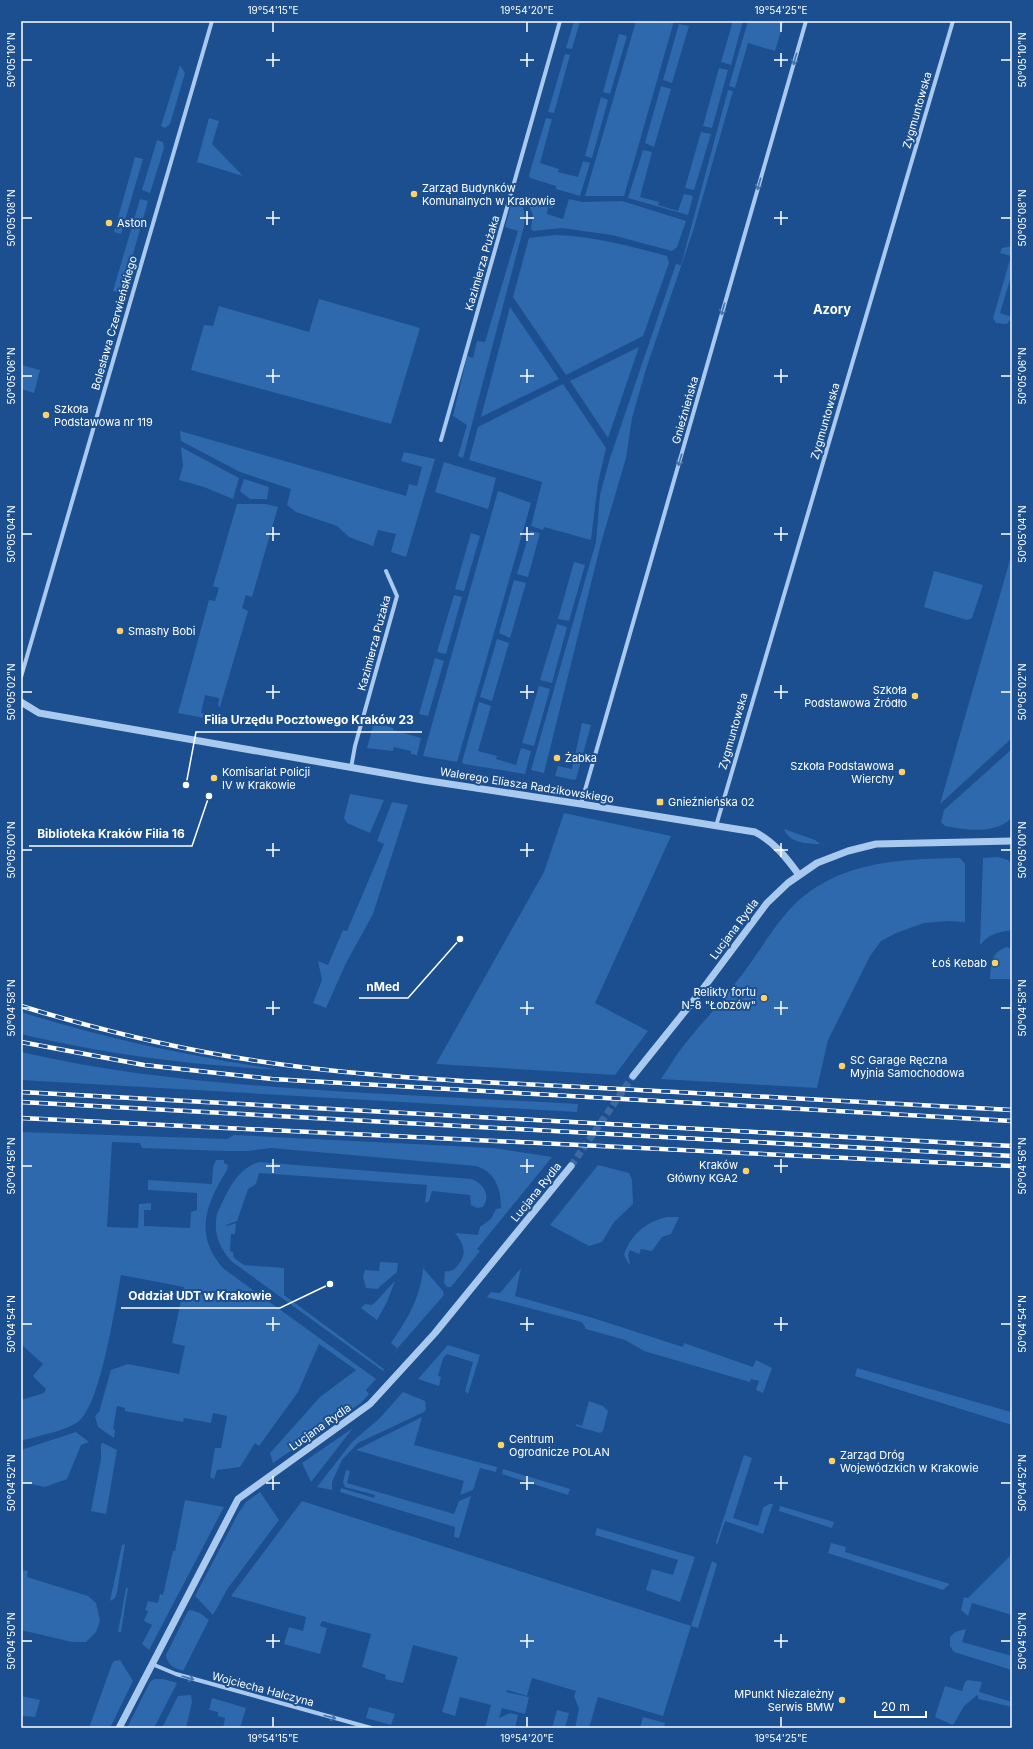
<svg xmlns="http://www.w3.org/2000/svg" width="1033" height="1749" font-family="Inter,sans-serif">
  <rect width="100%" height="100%" fill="#1b4f8f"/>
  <!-- green -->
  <path fill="#2e69ad" d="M574,21H580L572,49L566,48Z
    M636,21H674L624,196H585Z
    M733,21H743L731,65L721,62Z
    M748,21H784L775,51L748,43L735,88L729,86Z
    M679,24L689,26L672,83L663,80Z
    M619,34L627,36L610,94L603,92Z
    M565,54L570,55L554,113L548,112Z
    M180,65L185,73L170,124L165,128L161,126Z
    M719,68L728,70L712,128L703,126Z
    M661,86L671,89L654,147L645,143Z
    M728,90L733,91L693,231L646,369L632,418L626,458L601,543L544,773L531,770L596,542L600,495L610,458L676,264L681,265Z
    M601,97L608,100L592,158L585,156Z
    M209,118L219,121L212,144L243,176L197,162Z
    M546,118L552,119L540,163L559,169L558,172L578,177L583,161L590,163L580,196L556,189V186L530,178L529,175Z
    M701,132L711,134L694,190L685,188Z
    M157,140L163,142L164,148L150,193L142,190Z
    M643,150L652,152L640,197L659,202L658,205L678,211L684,194L693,196L688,215L628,198Z
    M135,157L143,159L121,234L114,232Z
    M527,196L555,202L553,208L548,207L547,214L563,219L569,199L582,202L622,201L686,221L677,247L672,251L612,235L583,231L562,228L533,231L531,228L533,215L527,201Z
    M513,198C526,204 525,213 524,226L463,458L458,456L467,425L453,416L467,356L473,358L477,341L485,342L518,231L505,227Z
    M140,199L148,201L122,293L113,291Z
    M555,235C593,236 630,246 667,256L669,263L643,336L566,375L513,297L529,238Z
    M1012,246V273L1000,313L1012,317L1007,324L996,323L993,318L1011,256L1000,253L1002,248Z
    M319,299L420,328L391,424L191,370L204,325L213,326L219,306L309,332Z
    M510,307L559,379L481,417Z
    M639,347L608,438L570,381Z
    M21,365L40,370L34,393L21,389Z
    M563,384L606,448L598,483L591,540L544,527L543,530L531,526L542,482L469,460L478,427Z
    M180,431L406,496L409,484L417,486L422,467L401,461L404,452L435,459L406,557L391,552L396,534L378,530L373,546L349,537L337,526L296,512L287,505L291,489L240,472L181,441Z
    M181,447L239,478L233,499L204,487L179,480L183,466Z
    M444,462L496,478L488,509L435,492Z
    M244,479L269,487L267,499H250L240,491Z
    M498,491L531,503L457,762L423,756Z
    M237,504H266L278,507L252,597L246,595L242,608L248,611L220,707L218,706L219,698L205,695L201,713L210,714L209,719L178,713L209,600L215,601L219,588L213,586Z
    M530,531L540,533L528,577L517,574Z
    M471,533L480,536L464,591L455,589Z
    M1012,553V738L940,804Z
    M574,562L585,565L569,621L558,619Z
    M934,571L983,585L972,618L967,620L924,607Z
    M514,580L526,583L510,638L499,633Z
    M454,595L462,597L446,654L437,652Z
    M557,624L567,627L552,683L540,680Z
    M497,639L509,643L492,701L480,697Z
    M435,658L444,661L428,716L419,714Z
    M539,686L550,689L534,746L522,743Z
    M479,702L491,706L478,751L497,756L496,759L516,765L521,748L531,751L525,774L464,764L462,762Z
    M374,722L393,728V730L421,738L417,755L411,754V751L394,747L393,751L367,748Z
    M582,723L591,725L576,779L574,780L555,776L558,766L572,769Z
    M1012,749V817C997,835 965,830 945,826L941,822L944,810Z
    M350,794L384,800L370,833L347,823L344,818Z
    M392,802L408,805L373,914L346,963L326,1008L313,1003L322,980L318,961L328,965L343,930L347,931L384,844L377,841Z
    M564,813L671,836L595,1003L648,1031L615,1075L436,1064L544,872Z
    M784,829L815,840L820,844C808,844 789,843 784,829Z
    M998,857L1008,860L1012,864V930C996,933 991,933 980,945L983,858Z
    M960,858L965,864V922L948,921L924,923L896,933L881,941L870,956L828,1040L817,1088L661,1079C668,1069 674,1058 681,1049C699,1025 720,1005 737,981C756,958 771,929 791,908C836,861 900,859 960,858Z
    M1007,947L1012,949V979H990C991,964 991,952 1007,947Z
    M21,1012C106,1039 193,1057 282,1070C193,1065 107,1055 21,1034Z
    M21,1052C128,1077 239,1085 348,1092C425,1096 501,1100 578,1104L577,1112L21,1080Z
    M21,1132L227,1139L234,1135L493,1148L552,1157L477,1249L480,1251L451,1287H447L444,1283L445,1271C451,1272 454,1270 458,1265C468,1254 463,1243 455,1233L478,1235L480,1227L491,1219L496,1209L501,1208C501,1188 495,1172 476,1166L271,1148L248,1151H225L142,1148L140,1143L112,1142L107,1227L138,1228L139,1204L151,1203V1210H144V1226L190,1228L191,1212L197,1210V1193L148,1190V1180L212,1184L213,1167L216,1160H224V1163L228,1165L227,1170C206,1204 193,1235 224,1269L376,1379L366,1390L369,1394L361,1403L273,1463L270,1453L320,1397L356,1370L319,1344L298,1392L259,1446L255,1443L240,1467L217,1470L214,1479L210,1477L215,1448H221L227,1416L213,1413L211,1423L184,1418L183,1422L125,1411V1408L117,1406L113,1429L115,1430L114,1438L98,1427L95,1416L99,1412L111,1370L128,1364L179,1374L185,1346L172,1343L184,1287L121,1275C115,1306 101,1403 79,1421C66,1431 37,1436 21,1441V1400L44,1393L46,1389L33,1376L43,1364L21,1344Z
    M259,1162L471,1179C484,1183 491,1196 483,1207L477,1208L471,1205L470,1195L432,1191L429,1201L425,1203L427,1185L259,1173L256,1184L248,1189L237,1221L226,1225L227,1226L236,1223L235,1234H231L230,1251L233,1252L234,1258L244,1265L284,1268V1295L384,1369L383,1371L231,1261C219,1247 213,1233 217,1214C227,1193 235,1170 259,1162Z
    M598,1165L629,1173L632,1180L633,1204L614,1222L602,1242L589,1246L550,1225Z
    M667,1217H679L671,1234L662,1237L652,1251L641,1249L639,1254L630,1250L628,1255L630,1264L628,1263L624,1255C631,1234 646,1222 667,1217Z
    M380,1262L398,1263L397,1272L377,1289L366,1288L363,1277L365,1270L379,1271Z
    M423,1268L443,1291L444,1295L388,1359L397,1348L391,1343C407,1320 421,1297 423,1268Z
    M521,1268L515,1296L593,1318L683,1347L684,1343L753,1367L756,1360L772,1368L763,1393L756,1390L759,1381L751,1379L750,1382L644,1351L625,1340L586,1329L582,1322L487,1297L491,1292L500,1293Z
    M395,1281L387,1302L377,1320L361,1308L365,1304C367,1304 369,1305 371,1305C375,1305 390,1285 395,1281Z
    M448,1345L480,1355L468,1394L465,1391L473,1362L447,1354L443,1358L438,1376L441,1377L439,1386L418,1379Z
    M857,1368L1011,1412L1012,1401V1425L855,1376Z
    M403,1392L425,1401L426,1409L424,1412L358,1443L342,1460L332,1482V1490L317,1487L352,1442L380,1418Z
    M589,1401L603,1406L608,1411L603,1431L600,1433L576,1426V1424L582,1426Z
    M422,1417L414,1445L497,1467L496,1472L480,1468L473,1490L460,1495L464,1481L356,1450Z
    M353,1428L311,1482L302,1463Z
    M76,1432L89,1442L81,1445L67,1479L45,1487L21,1482V1450Z
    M103,1443L117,1450L106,1514L91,1511L101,1459V1444Z
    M744,1455L752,1458L733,1518L758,1526L763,1508L769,1504H773L763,1534L725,1521L717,1545L716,1542Z
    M503,1469L570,1489L568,1495L502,1474Z
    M346,1470L350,1471L347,1483L454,1514L459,1501L471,1496L459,1538L454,1537L455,1527L340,1492L341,1488L374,1498L375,1495L345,1487L343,1482Z
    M260,1492L279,1520L228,1588L213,1615L195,1596L239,1512L246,1502Z
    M185,1500L224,1507L149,1650L142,1644L152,1625L144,1621L148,1611L145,1610L148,1601L158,1603L160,1594L163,1595L173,1551H175Z
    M302,1501L691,1626L712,1561L717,1564L698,1628L691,1626L663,1716L598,1697L589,1728H575L579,1709L574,1696L576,1691L532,1678L527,1696L507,1690L506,1692L529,1697L525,1714L502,1708L499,1718L510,1713L518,1715L515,1728H485L491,1705L460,1697L455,1716L442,1712L458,1657L413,1645L403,1683L385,1679L386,1675L362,1667L371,1634L322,1621L320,1626L327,1628L320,1654L284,1644L289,1627L303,1631L306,1617L231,1596Z
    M780,1506L834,1522L832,1528L779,1511Z
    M597,1528L695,1557L680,1602L646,1590L652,1569L673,1575L678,1560L595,1535Z
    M831,1543L846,1547L845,1552L950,1584L943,1590L828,1553Z
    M125,1544L117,1592L115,1598L110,1601L122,1545Z
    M1012,1554V1615L972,1603L968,1616L961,1610L964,1597L968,1598Z
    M21,1570L28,1571L27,1577L88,1596L96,1603L100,1621L96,1632L86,1642H72L21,1630Z
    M126,1588H128L121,1632H118Z
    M191,1610L200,1613L209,1620L183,1671C174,1668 167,1665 166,1655L188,1611Z
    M966,1629L962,1642L1012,1656V1670L954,1652L950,1646V1637L955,1632Z
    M120,1660L133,1681L110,1728H89L112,1664L114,1661Z
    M154,1679H163L177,1683L154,1728H127L150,1682Z
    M968,1680L982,1682L979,1692L1012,1702V1707L979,1699L977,1695L964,1706L953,1725L935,1717L945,1686L962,1691L965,1682Z
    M191,1695L192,1702L186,1728H162L178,1696Z
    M21,1696L40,1700L35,1717L21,1716Z
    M212,1698L246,1708L240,1728H223L225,1718L218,1716V1712L209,1710Z
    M369,1707L395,1714L391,1725L366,1718Z
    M557,1710L569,1713L565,1728H552Z
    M643,1717L665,1723L664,1728H640Z"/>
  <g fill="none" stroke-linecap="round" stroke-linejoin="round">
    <!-- tertiary-tunnel -->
    <path stroke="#3d69a0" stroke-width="7" stroke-dasharray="7 3.5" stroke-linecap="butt" d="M571,1166L633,1076"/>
    <!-- minor -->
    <path stroke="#a9c9ee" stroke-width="4" d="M441,440L560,21
      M21,677L212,21
      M351,768L355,746L397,596L386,571
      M581,804L806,21
      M716,826L953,21
      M152,1664L176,1674L371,1728"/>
    <!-- tertiary -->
    <path stroke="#a9c9ee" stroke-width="7" d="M21,702L39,713L423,780L581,804L755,832C774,842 786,857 799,875
      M633,1076L702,990L767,903L788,883L817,863L848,851L876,844L1012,841
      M119,1728L238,1499L370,1404L435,1333L571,1166"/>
    <defs>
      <path id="rail" d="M21,1006C96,1029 173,1048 251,1060C366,1078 484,1082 601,1088C738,1095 875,1103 1012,1110
        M21,1042L144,1065L272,1079L1012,1121
        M21,1092L1012,1146
        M21,1102L1012,1156
        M21,1118L1012,1166"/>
    </defs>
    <!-- rail casing -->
    <use href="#rail" stroke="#fff" stroke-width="4.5"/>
    <!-- rail -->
    <use href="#rail" stroke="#1b4f8f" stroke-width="3" stroke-dasharray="9" stroke-linecap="butt"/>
  </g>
  <!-- one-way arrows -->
  <defs><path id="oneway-shaft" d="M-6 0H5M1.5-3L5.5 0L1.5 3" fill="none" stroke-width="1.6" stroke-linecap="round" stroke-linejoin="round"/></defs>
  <g stroke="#4674ac">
    <use href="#oneway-shaft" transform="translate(795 59) rotate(106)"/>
    <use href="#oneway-shaft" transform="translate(759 184) rotate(106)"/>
    <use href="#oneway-shaft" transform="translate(723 309) rotate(106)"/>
    <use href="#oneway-shaft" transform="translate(680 460) rotate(106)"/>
    <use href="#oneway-shaft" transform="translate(188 1678) rotate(16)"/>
    <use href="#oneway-shaft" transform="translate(330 1717) rotate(15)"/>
  </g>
  <!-- ticks -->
  <path fill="none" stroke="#fff" stroke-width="1.5" d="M273,22V32M527,22V32M781,22V32M273,53V67M527,53V67M781,53V67M22,60H32M266,60H280M520,60H534M774,60H788M1001,60H1011M273,211V225M527,211V225M781,211V225M22,218H32M266,218H280M520,218H534M774,218H788M1001,218H1011M273,369V383M527,369V383M781,369V383M22,376H32M266,376H280M520,376H534M774,376H788M1001,376H1011M273,527V541M527,527V541M781,527V541M22,534H32M266,534H280M520,534H534M774,534H788M1001,534H1011M273,685V699M527,685V699M781,685V699M22,692H32M266,692H280M520,692H534M774,692H788M1001,692H1011M273,843V857M527,843V857M781,843V857M22,850H32M266,850H280M520,850H534M774,850H788M1001,850H1011M273,1001V1015M527,1001V1015M781,1001V1015M22,1008H32M266,1008H280M520,1008H534M774,1008H788M1001,1008H1011M273,1159V1173M527,1159V1173M781,1159V1173M22,1166H32M266,1166H280M520,1166H534M774,1166H788M1001,1166H1011M273,1317V1331M527,1317V1331M781,1317V1331M22,1324H32M266,1324H280M520,1324H534M774,1324H788M1001,1324H1011M273,1476V1490M527,1476V1490M781,1476V1490M22,1483H32M266,1483H280M520,1483H534M774,1483H788M1001,1483H1011M273,1634V1648M527,1634V1648M781,1634V1648M22,1641H32M266,1641H280M520,1641H534M774,1641H788M1001,1641H1011M273,1717V1727M527,1717V1727M781,1717V1727"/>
  <!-- markers -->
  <g fill="#ffd166" stroke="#1b4f8f" stroke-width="1.5">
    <circle cx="414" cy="194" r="4"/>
    <circle cx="109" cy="223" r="4"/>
    <circle cx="46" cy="415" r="4"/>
    <circle cx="120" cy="631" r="4"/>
    <circle cx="915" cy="696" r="4"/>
    <circle cx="557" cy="758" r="4"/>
    <circle cx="902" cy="772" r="4"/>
    <circle cx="214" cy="778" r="4"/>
    <rect x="656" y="798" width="8" height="8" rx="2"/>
    <circle cx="995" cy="963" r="4"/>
    <circle cx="764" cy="998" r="4"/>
    <circle cx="842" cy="1066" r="4"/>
    <circle cx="746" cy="1171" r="4"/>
    <circle cx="501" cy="1445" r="4"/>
    <circle cx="832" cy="1461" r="4"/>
    <circle cx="842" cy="1700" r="4"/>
  </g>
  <g text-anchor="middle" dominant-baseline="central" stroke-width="4" stroke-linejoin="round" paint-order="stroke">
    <!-- street labels -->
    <g font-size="11" fill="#fff" stroke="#1b4f8f">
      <text transform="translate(917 110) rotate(-74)">Zygmuntowska</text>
      <text transform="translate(482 263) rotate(-74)">Kazimierza Pużaka</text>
      <text transform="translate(114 323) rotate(-74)">Bolesława Czerwieńskiego</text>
      <text transform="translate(685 410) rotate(-74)">Gnieźnieńska</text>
      <text transform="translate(825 421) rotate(-74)">Zygmuntowska</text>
      <text transform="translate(374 643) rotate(-75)">Kazimierza Pużaka</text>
      <text transform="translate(733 731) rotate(-74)">Zygmuntowska</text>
      <text transform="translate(527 785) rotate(9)">Walerego Eliasza Radzikowskiego</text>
      <text transform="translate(734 929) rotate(-53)">Lucjana Rydla</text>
      <text transform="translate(536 1192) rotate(-51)">Lucjana Rydla</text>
      <text transform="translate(320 1427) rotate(-35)">Lucjana Rydla</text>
      <text transform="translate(263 1689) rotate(15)">Wojciecha Halczyna</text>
    </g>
    <!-- poi labels -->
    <g font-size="11" fill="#fff" stroke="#1b4f8f" text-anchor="start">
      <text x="422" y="188">Zarząd Budynków<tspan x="422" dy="13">Komunalnych w Krakowie</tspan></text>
      <text x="117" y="223">Aston</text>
      <text x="54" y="409">Szkoła<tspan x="54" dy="13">Podstawowa nr 119</tspan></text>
      <text x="128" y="631">Smashy Bobi</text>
      <text x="907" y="690" text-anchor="end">Szkoła<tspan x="907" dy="13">Podstawowa Źródło</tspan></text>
      <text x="565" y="758">Żabka</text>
      <text x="894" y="766" text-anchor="end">Szkoła Podstawowa<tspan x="894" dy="13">Wierchy</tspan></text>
      <text x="222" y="772">Komisariat Policji<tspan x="222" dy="13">IV w Krakowie</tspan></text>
      <text x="668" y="802">Gnieźnieńska 02</text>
      <text x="987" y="963" text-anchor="end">Łoś Kebab</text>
      <text x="756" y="992" text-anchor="end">Relikty fortu<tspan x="756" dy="13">N-8 "Łobzów"</tspan></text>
      <text x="850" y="1060">SC Garage Ręczna<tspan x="850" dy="13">Myjnia Samochodowa</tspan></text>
      <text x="738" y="1165" text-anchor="end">Kraków<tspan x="738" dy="13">Główny KGA2</tspan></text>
      <text x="509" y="1439">Centrum<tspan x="509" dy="13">Ogrodnicze POLAN</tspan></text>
      <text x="840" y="1455">Zarząd Dróg<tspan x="840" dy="13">Wojewódzkich w Krakowie</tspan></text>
      <text x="834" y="1694" text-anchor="end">MPunkt Niezależny<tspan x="834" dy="13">Serwis BMW</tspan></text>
    </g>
    <!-- quarter labels -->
    <g font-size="13" font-weight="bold" fill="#fff" stroke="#1b4f8f">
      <text x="832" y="309">Azory</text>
    </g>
  </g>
  <!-- callouts -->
  <path fill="none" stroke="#fff" stroke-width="1.5" d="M186 785L196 732H422M209 796L192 846H29M460 939L408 998H359M330 1284L280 1308H121"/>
  <g fill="#fff" stroke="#1b4f8f" stroke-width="1.5">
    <circle cx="186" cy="785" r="4"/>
    <circle cx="209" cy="796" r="4"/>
    <circle cx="460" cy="939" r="4"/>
    <circle cx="330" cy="1284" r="4"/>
  </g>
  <g font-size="12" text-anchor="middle" font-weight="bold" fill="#fff" stroke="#1b4f8f" stroke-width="4" stroke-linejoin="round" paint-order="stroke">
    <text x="309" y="724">Filia Urzędu Pocztowego Kraków 23</text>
    <text x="111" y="838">Biblioteka Kraków Filia 16</text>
    <text x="383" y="991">nMed</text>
    <text x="200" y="1300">Oddział UDT w Krakowie</text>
  </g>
  <!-- border -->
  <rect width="1033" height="1749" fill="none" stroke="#1b4f8f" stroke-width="44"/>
  <!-- scale -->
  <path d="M875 1711v6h51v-6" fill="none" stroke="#ffffff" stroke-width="2"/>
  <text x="881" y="1711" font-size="12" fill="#ffffff" stroke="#1b4f8f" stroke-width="3" paint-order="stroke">20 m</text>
  <rect x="22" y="22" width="989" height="1705" fill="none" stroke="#fff" stroke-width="1.5"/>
  <g font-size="10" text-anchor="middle" fill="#fff">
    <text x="273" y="14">19°54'15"E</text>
    <text x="527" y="14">19°54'20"E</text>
    <text x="781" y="14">19°54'25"E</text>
    <text transform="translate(11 60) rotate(-90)" y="4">50°05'10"N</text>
    <text transform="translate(1022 60) rotate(-90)" y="4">50°05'10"N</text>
    <text transform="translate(11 218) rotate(-90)" y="4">50°05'08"N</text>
    <text transform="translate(1022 218) rotate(-90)" y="4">50°05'08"N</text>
    <text transform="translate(11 376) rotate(-90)" y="4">50°05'06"N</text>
    <text transform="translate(1022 376) rotate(-90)" y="4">50°05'06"N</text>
    <text transform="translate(11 534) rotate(-90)" y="4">50°05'04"N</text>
    <text transform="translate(1022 534) rotate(-90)" y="4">50°05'04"N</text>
    <text transform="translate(11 692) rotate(-90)" y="4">50°05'02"N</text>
    <text transform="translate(1022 692) rotate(-90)" y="4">50°05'02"N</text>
    <text transform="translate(11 850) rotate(-90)" y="4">50°05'00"N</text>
    <text transform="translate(1022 850) rotate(-90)" y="4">50°05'00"N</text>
    <text transform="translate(11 1008) rotate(-90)" y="4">50°04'58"N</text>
    <text transform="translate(1022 1008) rotate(-90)" y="4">50°04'58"N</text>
    <text transform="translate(11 1166) rotate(-90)" y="4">50°04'56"N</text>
    <text transform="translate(1022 1166) rotate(-90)" y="4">50°04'56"N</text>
    <text transform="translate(11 1324) rotate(-90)" y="4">50°04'54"N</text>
    <text transform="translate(1022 1324) rotate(-90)" y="4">50°04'54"N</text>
    <text transform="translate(11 1483) rotate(-90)" y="4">50°04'52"N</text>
    <text transform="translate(1022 1483) rotate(-90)" y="4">50°04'52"N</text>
    <text transform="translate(11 1641) rotate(-90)" y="4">50°04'50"N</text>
    <text transform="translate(1022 1641) rotate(-90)" y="4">50°04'50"N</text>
    <text x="273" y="1742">19°54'15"E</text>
    <text x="527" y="1742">19°54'20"E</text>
    <text x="781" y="1742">19°54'25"E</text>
  </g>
</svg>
